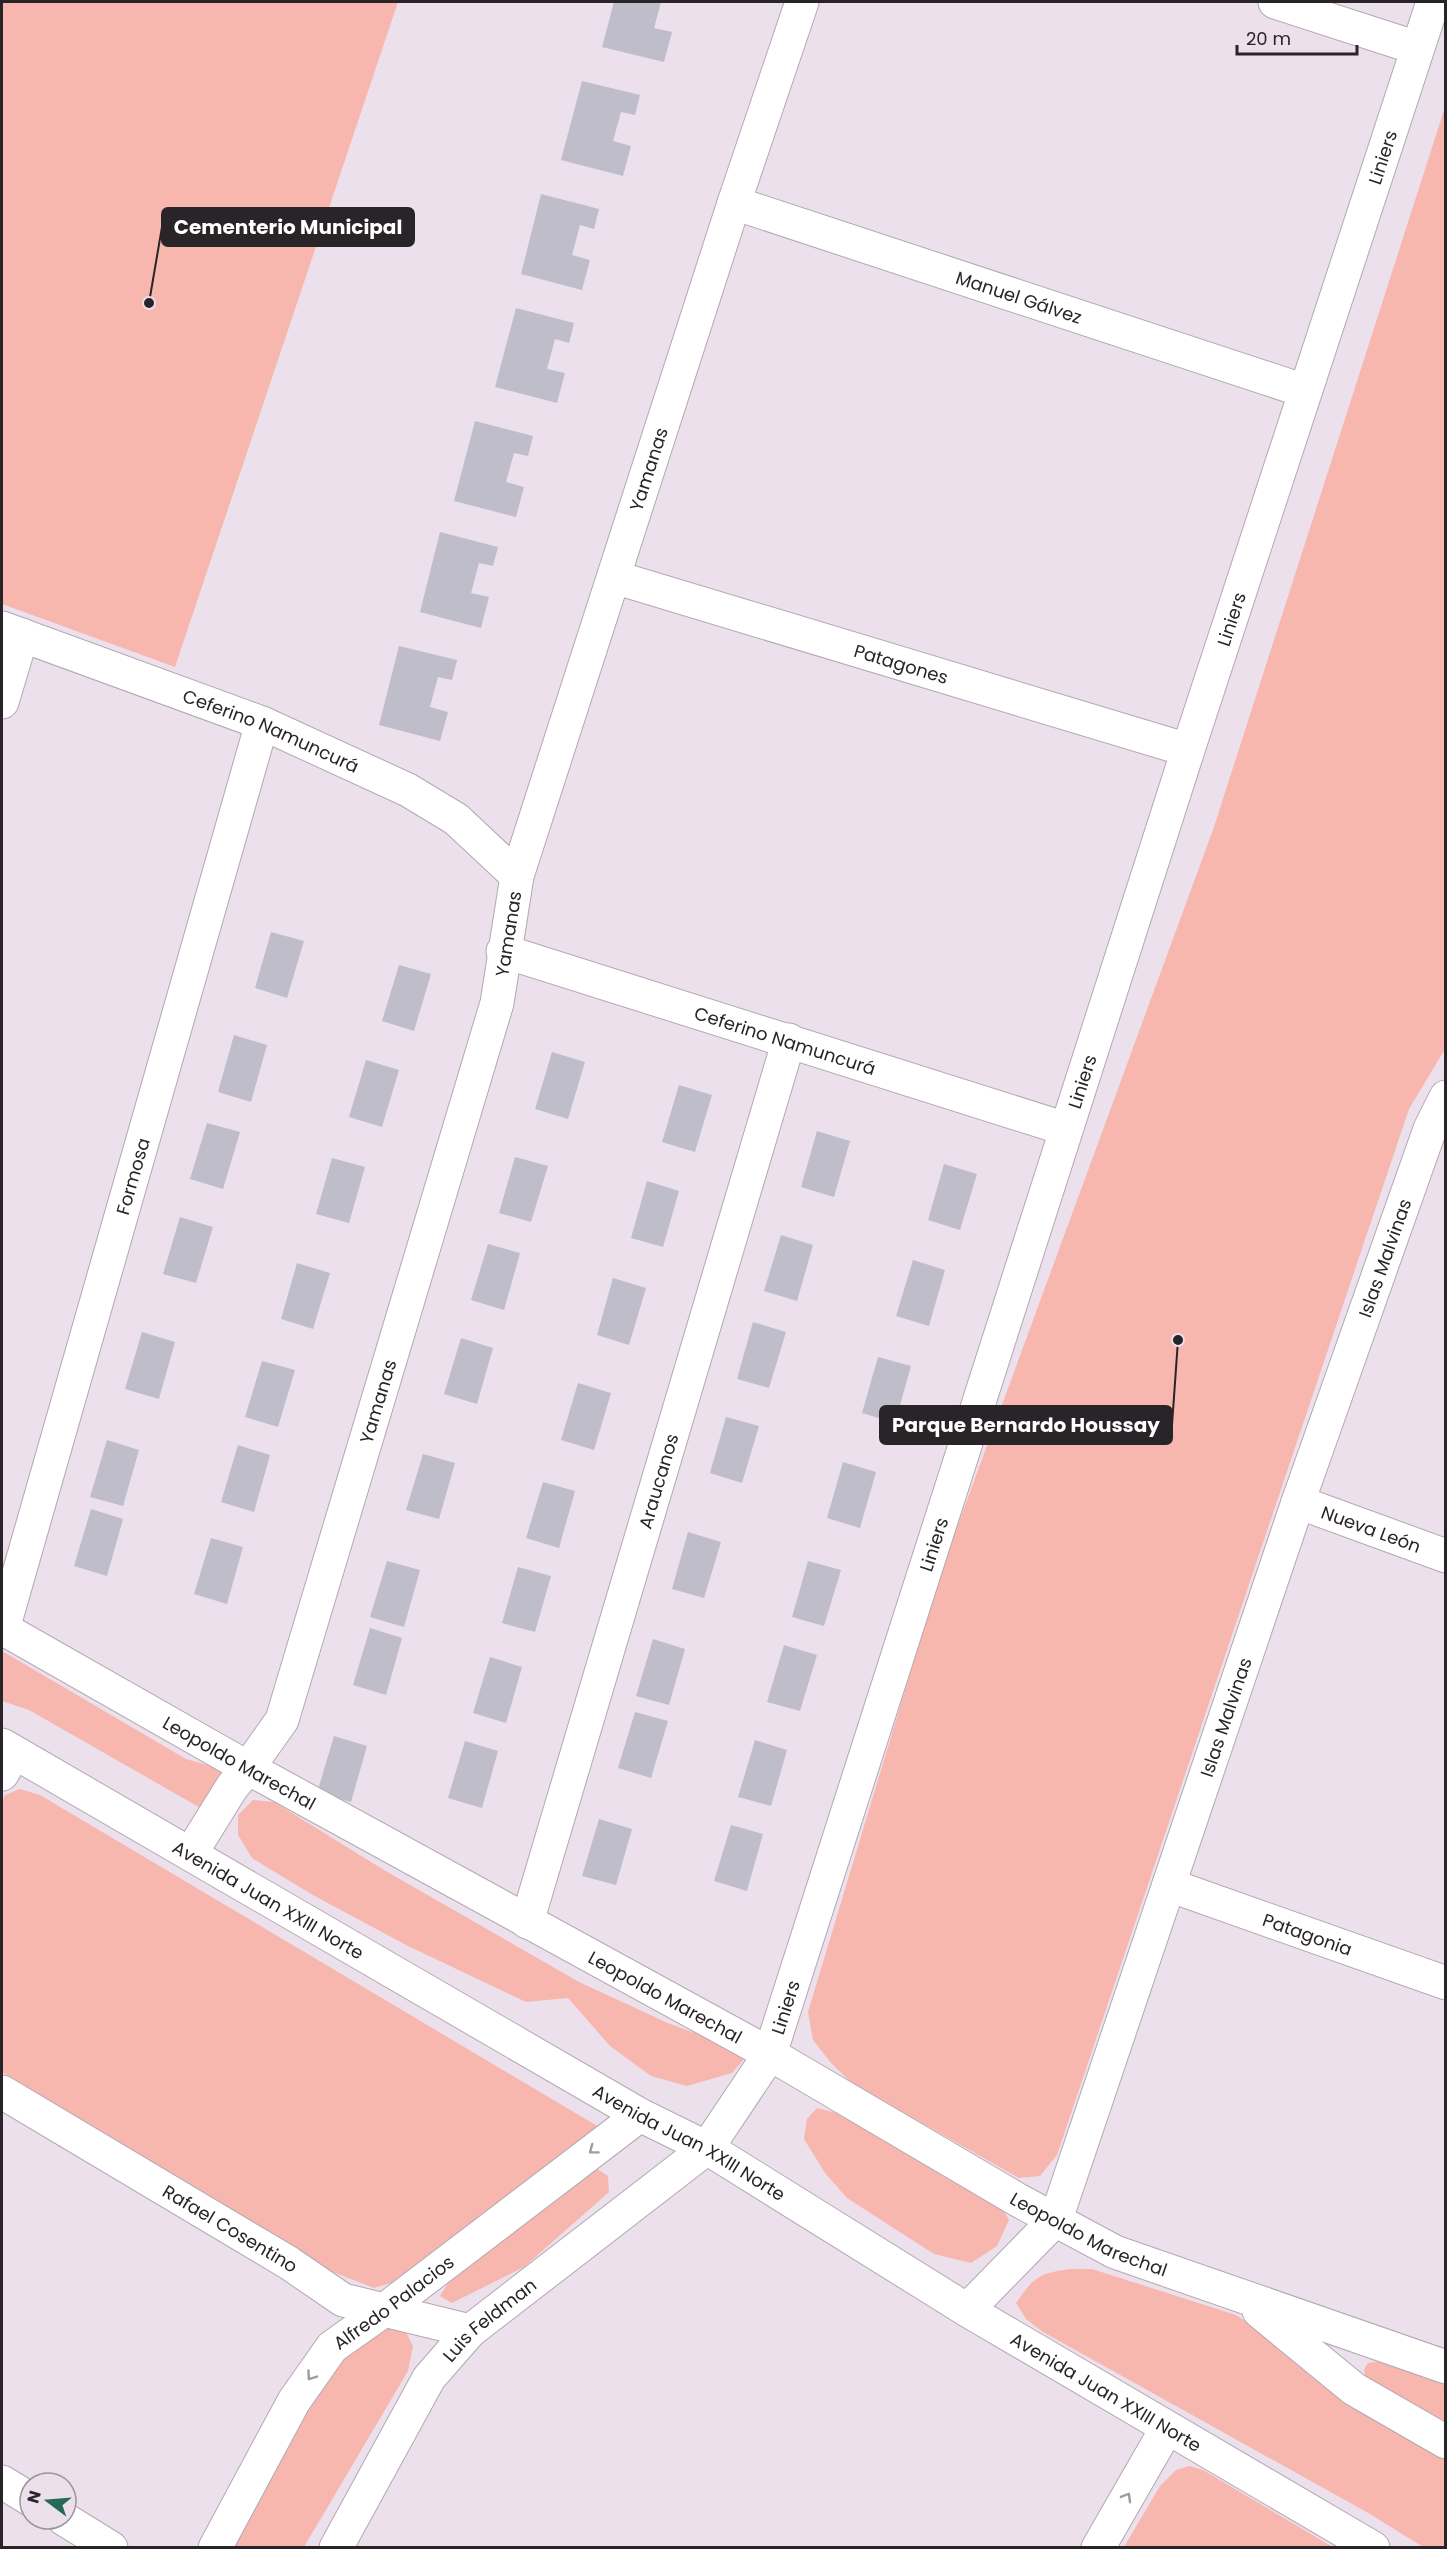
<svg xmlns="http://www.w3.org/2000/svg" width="1447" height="2549" font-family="Poppins,sans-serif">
  <rect width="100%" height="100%" fill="#ebe0eb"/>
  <!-- green -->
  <path fill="#f8b7ae" d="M2,2H398L175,667L2,604Z
    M1445,107V1049L1409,1109L1057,2155L1040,2176L1019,2178L853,2084L831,2063L813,2040L808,2012L941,1571L1214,827Z
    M2,1651L186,1759L228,1771L204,1810L29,1710L2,1701Z
    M20,1789L40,1795L604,2130L398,2281L374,2288L307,2262L2,2072V1801L5,1795Z
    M253,1800L274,1802L384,1870L579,1982L670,2024L740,2049L744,2059L732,2073L687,2086L651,2076L610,2046L568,1998L526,2002L406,1945L311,1894L252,1858L238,1835V1815Z
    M817,2108L837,2113L1002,2208L1009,2220L997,2246L971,2263L934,2254L847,2198L825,2173L804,2139L807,2119Z
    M597,2169L608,2176L609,2192L524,2267L452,2303L440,2296L448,2283L577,2176Z
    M1071,2269H1092L1236,2315L1445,2453V2547H1423L1370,2514L1043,2332L1026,2319L1016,2303C1034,2277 1039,2273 1071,2269Z
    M388,2322L404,2328L413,2346L408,2371L304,2547L232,2548L333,2363Z
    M1380,2361L1445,2383V2422L1369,2382C1364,2374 1362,2370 1368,2363Z
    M1189,2466L1203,2470L1333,2547H1124L1160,2486L1176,2470Z"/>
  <!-- building -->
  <path fill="#c0bdca" d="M614,2H661L654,28L672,32L664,62L602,47Z
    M582,81L640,95L635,115L621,112L613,141L631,146L623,176L561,160Z
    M541,194L599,209L594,229L580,225L572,255L590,260L582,290L521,274Z
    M516,308L574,323L569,343L555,339L547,369L565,373L557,403L495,387Z
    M475,421L533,436L528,456L514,453L506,482L524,487L516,517L454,501Z
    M440,532L498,547L493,566L479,563L471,593L489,597L481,628L420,612Z
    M399,646L457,660L452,680L438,677L430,707L448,712L440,741L379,725Z
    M271,932L304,941L287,998L255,988Z
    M399,965L431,974L414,1031L382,1021Z
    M234,1035L267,1045L251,1102L218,1092Z
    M552,1052L585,1062L568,1119L535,1109Z
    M366,1060L399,1070L382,1127L349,1117Z
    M679,1085L712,1095L695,1152L662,1142Z
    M207,1123L240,1132L223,1189L190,1179Z
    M817,1131L850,1141L834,1197L801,1187Z
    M515,1157L548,1166L531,1222L499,1213Z
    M332,1158L365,1167L349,1223L316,1214Z
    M944,1164L977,1174L960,1230L928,1220Z
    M647,1181L679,1191L663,1247L631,1238Z
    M180,1217L213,1227L196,1283L163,1274Z
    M781,1235L813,1245L797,1301L764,1291Z
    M488,1244L520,1253L504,1310L471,1300Z
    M913,1260L945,1270L929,1326L896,1316Z
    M297,1263L330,1273L313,1329L281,1319Z
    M613,1278L646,1288L629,1345L597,1335Z
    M753,1322L786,1332L769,1388L737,1379Z
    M142,1332L175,1342L159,1399L125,1389Z
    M461,1338L493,1348L477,1404L444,1394Z
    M878,1357L911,1366L895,1423L862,1413Z
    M262,1361L295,1370L278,1427L245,1417Z
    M578,1383L611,1393L594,1450L561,1440Z
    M726,1417L759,1426L742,1483L710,1473Z
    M107,1440L139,1450L123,1506L90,1497Z
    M238,1445L270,1455L254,1512L221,1502Z
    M423,1454L455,1463L439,1519L406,1510Z
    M843,1462L876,1472L860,1528L827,1518Z
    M543,1482L575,1491L559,1548L526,1538Z
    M91,1509L123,1519L107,1576L74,1566Z
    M688,1532L721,1542L704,1598L672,1589Z
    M211,1538L243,1547L227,1604L194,1594Z
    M387,1561L420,1570L404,1627L370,1617Z
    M808,1561L841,1570L824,1626L792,1617Z
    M518,1567L551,1576L535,1632L502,1623Z
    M370,1628L402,1638L386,1695L353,1685Z
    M653,1639L685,1649L669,1705L636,1696Z
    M784,1645L817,1655L800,1711L767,1702Z
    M490,1657L522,1667L506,1723L473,1713Z
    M635,1712L668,1721L651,1778L618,1768Z
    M334,1736L367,1746L351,1802L317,1793Z
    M755,1740L787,1750L771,1806L738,1797Z
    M465,1741L498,1751L482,1808L448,1798Z
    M599,1819L632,1829L616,1885L582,1876Z
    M731,1825L763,1834L747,1891L714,1881Z"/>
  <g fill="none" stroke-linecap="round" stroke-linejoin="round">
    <defs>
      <g id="minor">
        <path d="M1275,2L1417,48"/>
        <path id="s1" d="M734,203L1305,391"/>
        <path id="s2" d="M614,577L1188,750"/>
        <path id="s3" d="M2,628L262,723L408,790L456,819L517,876"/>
        <path d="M2,702L22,635"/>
        <path id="s4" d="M503,951L1066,1129"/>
        <path id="s5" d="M1298,1502L1446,1556"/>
        <path id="s6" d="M2,1628L248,1768L770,2054L1018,2200L1115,2252L1446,2367"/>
        <path id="s7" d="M3,1629L262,723"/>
        <path d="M2,1774L14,1753"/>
        <path id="s8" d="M191,1853L232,1787L248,1768L282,1720L497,1003L517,876L734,203L802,2"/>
        <path id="s9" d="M1169,1885L1446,1983"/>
        <path id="s10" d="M527,1922L789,1040"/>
        <path id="s11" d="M2,2092L289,2263L343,2300L470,2331"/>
        <path id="s12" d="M967,2310L1056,2219L1298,1502L1430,1129L1446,1097"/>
        <path d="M1259,2311L1354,2389L1446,2442"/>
        <path d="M2,2482L30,2499"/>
        <path d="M64,2519L111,2548"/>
        <path id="s13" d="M215,2548L294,2401L332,2347L383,2311L640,2115"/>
        <path id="s14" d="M336,2548L429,2378L470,2331L707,2148L770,2054L1188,750L1433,2"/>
        <path d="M1098,2548L1167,2428"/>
      </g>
      <g id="tertiary">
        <path id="s15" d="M2,1745L640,2115L707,2148L967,2310L1373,2548"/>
      </g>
    </defs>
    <!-- minor casing -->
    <use href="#minor" stroke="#b3a8b2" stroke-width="35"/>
    <!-- tertiary casing -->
    <use href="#tertiary" stroke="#b3a8b2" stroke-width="35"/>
    <!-- minor -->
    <use href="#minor" stroke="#fff" stroke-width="33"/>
    <!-- tertiary -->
    <use href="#tertiary" stroke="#fff" stroke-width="33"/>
  </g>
  <!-- one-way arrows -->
  <defs><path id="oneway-chevron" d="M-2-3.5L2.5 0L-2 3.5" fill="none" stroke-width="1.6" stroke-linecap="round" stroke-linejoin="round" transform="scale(1.5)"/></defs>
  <g stroke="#9e9c9e">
    <use href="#oneway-chevron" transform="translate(593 2150) rotate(143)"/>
    <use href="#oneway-chevron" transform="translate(311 2376) rotate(125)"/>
    <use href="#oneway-chevron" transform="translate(1127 2497) rotate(-60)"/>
  </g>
  <g text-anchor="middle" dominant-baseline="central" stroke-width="6" stroke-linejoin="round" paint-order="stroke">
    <!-- street labels -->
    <g font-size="18" fill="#282428" stroke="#ebe0eb">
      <text stroke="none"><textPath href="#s14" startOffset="2662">Liniers</textPath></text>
      <text stroke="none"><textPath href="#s1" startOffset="300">Manuel Gálvez</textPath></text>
      <text stroke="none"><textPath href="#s8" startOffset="1466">Yamanas</textPath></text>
      <text stroke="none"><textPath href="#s14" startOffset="2176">Liniers</textPath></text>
      <text stroke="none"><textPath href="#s2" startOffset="300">Patagones</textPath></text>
      <text stroke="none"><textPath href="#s3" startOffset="288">Ceferino Namuncurá</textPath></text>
      <text stroke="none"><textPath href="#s8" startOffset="980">Yamanas</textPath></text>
      <text stroke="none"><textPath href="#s4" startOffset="296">Ceferino Namuncurá</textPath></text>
      <text stroke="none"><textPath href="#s14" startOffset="1690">Liniers</textPath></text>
      <text stroke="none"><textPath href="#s7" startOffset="471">Formosa</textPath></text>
      <text stroke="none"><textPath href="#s12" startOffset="1143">Islas Malvinas</textPath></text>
      <text stroke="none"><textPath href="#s8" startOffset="494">Yamanas</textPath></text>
      <text stroke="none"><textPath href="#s10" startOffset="460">Araucanos</textPath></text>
      <text stroke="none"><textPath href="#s5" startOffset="78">Nueva León</textPath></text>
      <text stroke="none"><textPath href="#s14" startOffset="1204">Liniers</textPath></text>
      <text stroke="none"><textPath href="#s12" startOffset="657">Islas Malvinas</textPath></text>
      <text stroke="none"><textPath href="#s6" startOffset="273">Leopoldo Marechal</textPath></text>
      <text stroke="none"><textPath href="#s15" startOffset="308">Avenida Juan XXIII Norte</textPath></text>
      <text stroke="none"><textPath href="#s9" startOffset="147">Patagonia</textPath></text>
      <text stroke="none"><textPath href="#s6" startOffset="759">Leopoldo Marechal</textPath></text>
      <text stroke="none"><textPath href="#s14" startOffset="718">Liniers</textPath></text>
      <text stroke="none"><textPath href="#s15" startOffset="794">Avenida Juan XXIII Norte</textPath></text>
      <text stroke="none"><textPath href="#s11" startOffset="266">Rafael Cosentino</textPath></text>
      <text stroke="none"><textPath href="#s6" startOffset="1245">Leopoldo Marechal</textPath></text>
      <text stroke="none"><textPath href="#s13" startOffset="309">Alfredo Palacios</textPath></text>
      <text stroke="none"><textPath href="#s14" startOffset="278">Luis Feldman</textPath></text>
      <text stroke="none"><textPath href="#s15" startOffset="1280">Avenida Juan XXIII Norte</textPath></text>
    </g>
  </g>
  <!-- callouts -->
  <path fill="none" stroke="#282428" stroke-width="2" d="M149 303L162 227M1178 1340L1172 1425"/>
  <g fill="#282428" stroke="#ebe0eb" stroke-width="2">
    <circle cx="149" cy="303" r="6"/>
    <circle cx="1178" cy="1340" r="6"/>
  </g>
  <g fill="#282428" stroke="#282428" stroke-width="2">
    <rect x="162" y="208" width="252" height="38" rx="6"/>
    <rect x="880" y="1406" width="292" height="38" rx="6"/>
  </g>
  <g font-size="20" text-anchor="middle" font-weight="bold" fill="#fff">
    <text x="288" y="234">Cementerio Municipal</text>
    <text x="1026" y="1432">Parque Bernardo Houssay</text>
  </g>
  <!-- border -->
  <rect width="1447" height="2549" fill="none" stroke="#282428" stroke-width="6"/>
  <!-- north arrow -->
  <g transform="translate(48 2501) rotate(286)"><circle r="28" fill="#ebe0eb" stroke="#9d959d" stroke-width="1.5"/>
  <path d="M0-4.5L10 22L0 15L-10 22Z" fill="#266959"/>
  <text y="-9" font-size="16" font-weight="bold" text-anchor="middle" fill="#282428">N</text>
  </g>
  <!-- scale -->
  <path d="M1237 45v9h120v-9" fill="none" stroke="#282428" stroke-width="3"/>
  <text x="1246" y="45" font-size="18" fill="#282428" stroke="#ebe0eb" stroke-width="4.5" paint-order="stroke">20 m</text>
</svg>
